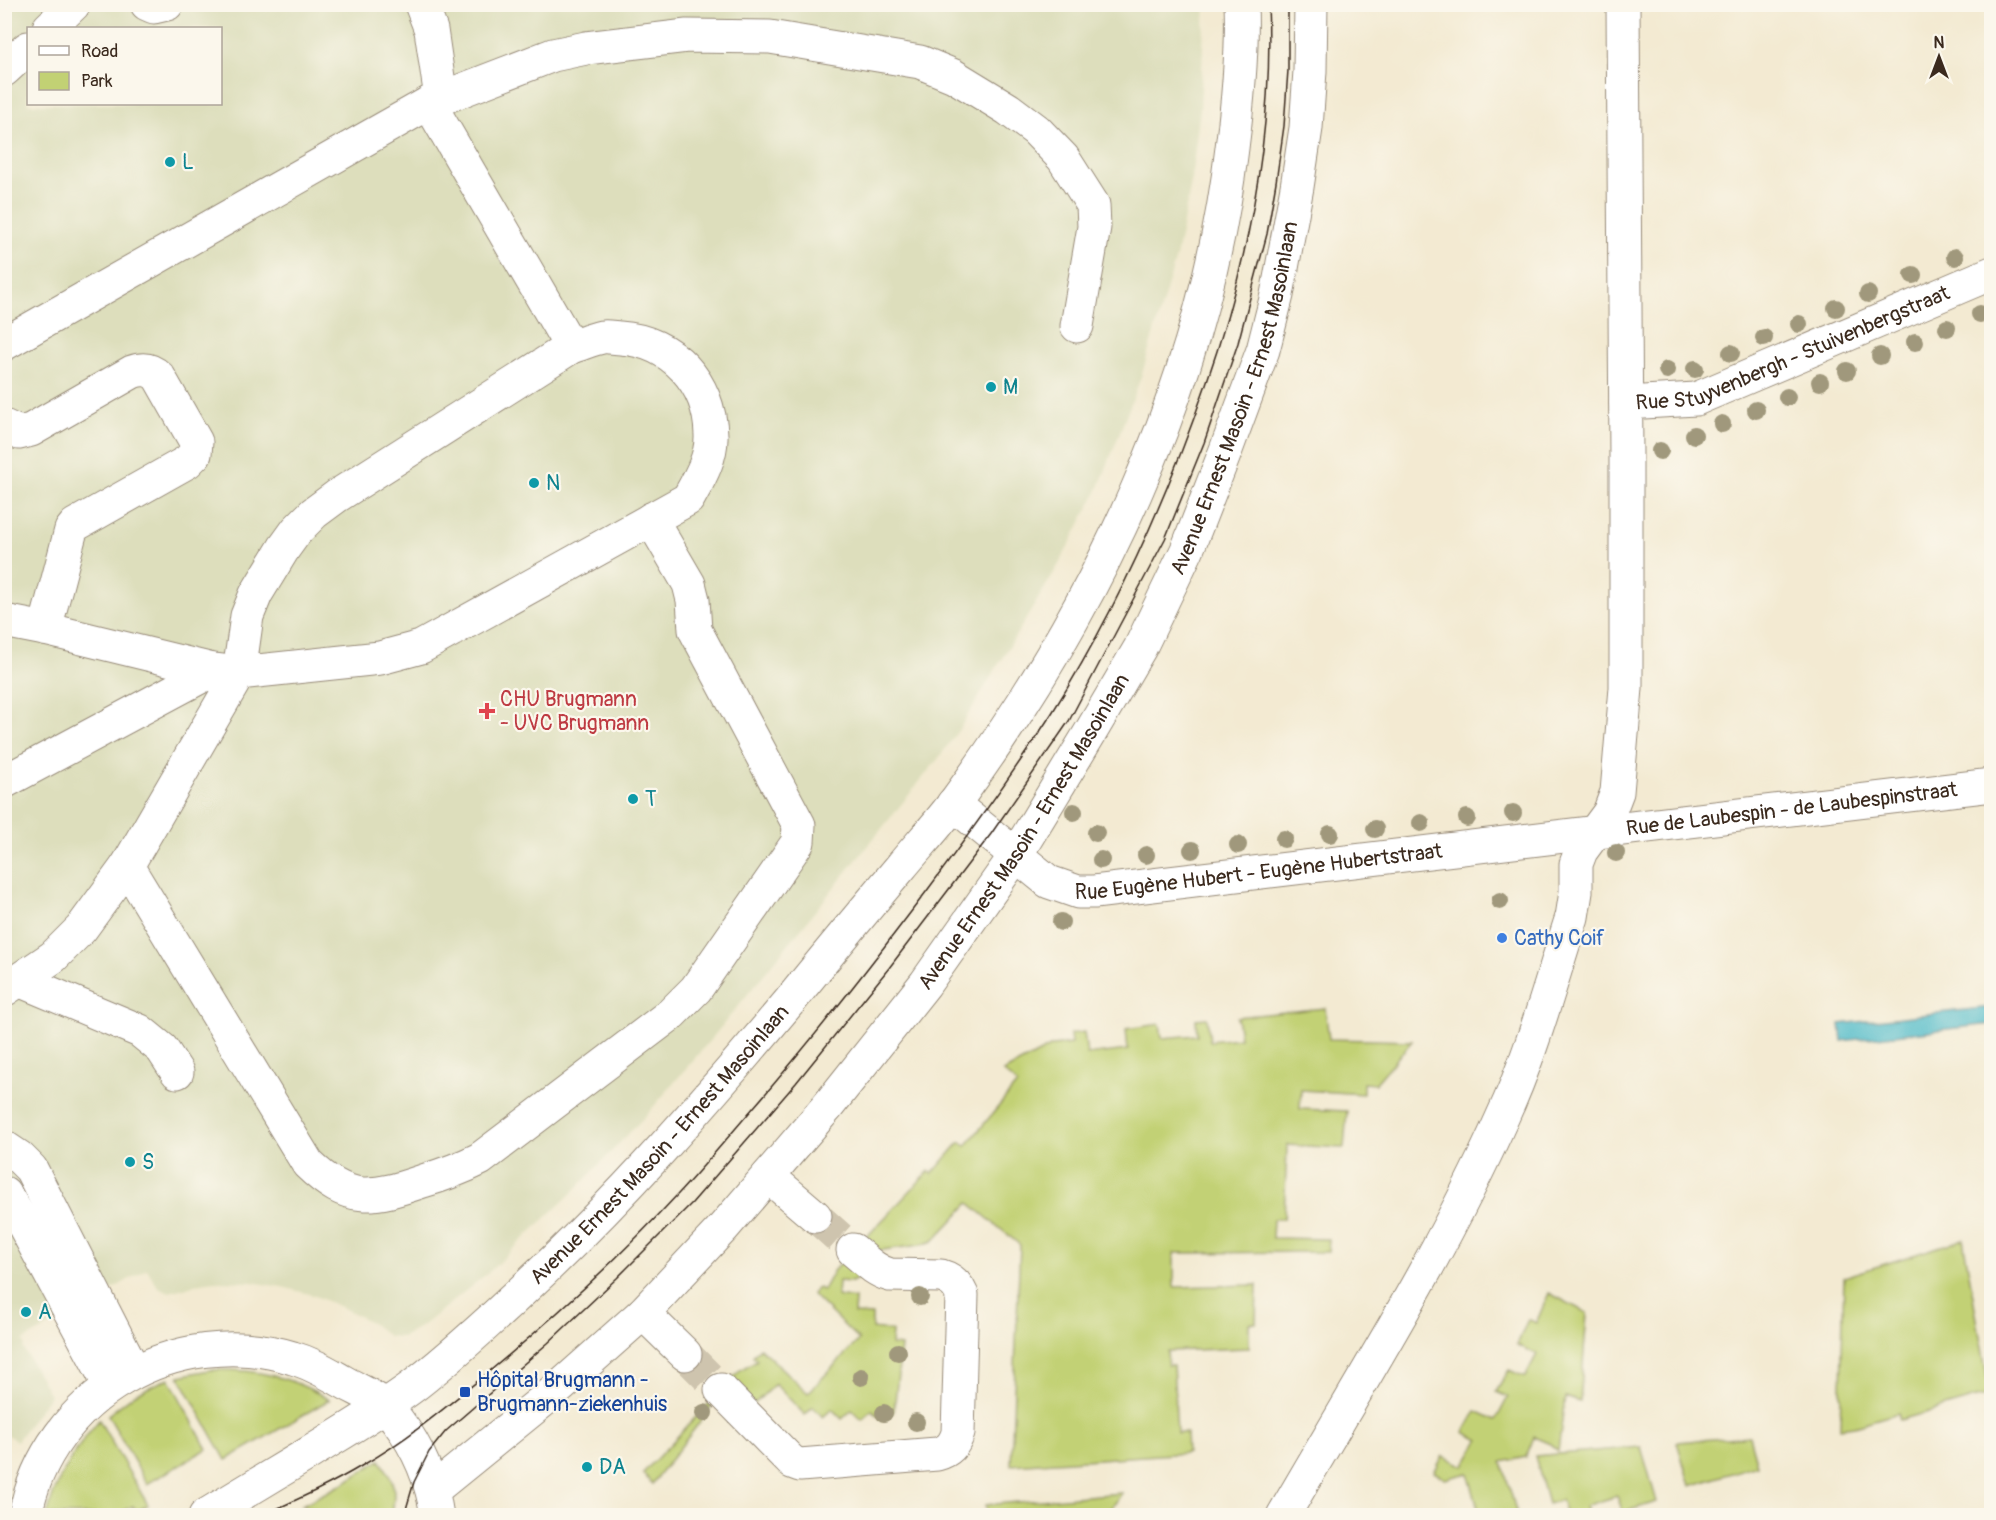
<svg xmlns="http://www.w3.org/2000/svg" width="1996" height="1520" font-family="Pangolin,sans-serif">
  <rect width="100%" height="100%" fill="#fbf7ec"/>
  <filter id="ink" filterUnits="userSpaceOnUse"><feTurbulence type="fractalNoise" baseFrequency=".0167" numOctaves="2"/><feDisplacementMap in="SourceGraphic" scale="12" xChannelSelector="R" yChannelSelector="G"/><feConvolveMatrix kernelMatrix="1 2 1 2 8 2 1 2 1" color-interpolation-filters="sRGB"/></filter>
  <filter id="wash" filterUnits="userSpaceOnUse"><feTurbulence type="fractalNoise" baseFrequency=".008" numOctaves="4" result="noise"/><feDisplacementMap in="SourceGraphic" scale="24" xChannelSelector="R" yChannelSelector="G"/><feGaussianBlur stdDeviation="1.35" result="paint"/><feColorMatrix in="noise" values="0 0 0 0 0 0 0 0 0 0 0 0 0 0 0 0 0 1.4 0 .05"/><feComposite in="paint" operator="in"/></filter>
  <g filter="url(#wash)">
    <rect width="100%" height="100%" fill="#f3ead2"/>
    <!-- built -->
    <path fill="#dddebc" fill-rule="evenodd" d="M4,5H1205L1200,109L1190,188L1176,257L1141,377L1097,492L1058,566L960,728L938,759L717,1032L649,1112L576,1189L489,1272L423,1325L402,1337L388,1336L370,1322L343,1308L313,1295L282,1287L251,1282L216,1281L201,1283L170,1292L158,1287L147,1269L23,1341L25,1346L23,1348L50,1395L17,1441L4,1433ZM28,28H220V104H28Z"/>
    <!-- green -->
    <path fill="#c2d174" stroke="#7e7e49" stroke-width="1.5" d="M1325,1008L1329,1039L1412,1041L1375,1084L1363,1083V1094L1301,1090L1300,1109L1347,1111L1344,1148L1287,1145L1284,1219H1273L1272,1238L1329,1239L1328,1252L1174,1253V1287L1257,1285L1256,1323H1249V1348L1167,1351L1168,1365H1173L1177,1433H1186L1187,1453L1011,1465L1020,1245L969,1203L933,1241L921,1245L867,1252L857,1247L929,1171L932,1174L960,1142L966,1146L1017,1084L1003,1072L1052,1046L1071,1044L1070,1034L1084,1032L1087,1055L1128,1050L1126,1029L1160,1024L1162,1038L1197,1035L1196,1019L1207,1018L1210,1041L1240,1038L1237,1017Z
      M1963,1239L1990,1394L1900,1420L1898,1413L1854,1426L1840,1428L1844,1277Z
      M847,1257L853,1261L857,1279L852,1282L838,1281L837,1296L855,1299L854,1314L872,1315V1329L892,1331L891,1345L901,1346L894,1411L883,1421L872,1410L862,1420L852,1410L842,1419L832,1409L823,1417L813,1407L805,1415L775,1384L754,1404L726,1385L740,1370L757,1360L753,1356L760,1348L808,1393L859,1340L812,1294L818,1288L823,1290L834,1270Z
      M1549,1293L1587,1313L1580,1402L1565,1397L1558,1451L1550,1444L1534,1437L1526,1457L1502,1462L1517,1514L1480,1515L1468,1473L1445,1479L1434,1472L1443,1456L1464,1466L1479,1440L1464,1432L1476,1411L1496,1420L1508,1397L1496,1392L1509,1370L1525,1377L1537,1354L1517,1345L1528,1319L1536,1323Z
      M209,1370C253,1368 292,1376 329,1400L226,1460L179,1376Z
      M169,1378L207,1449L147,1484L108,1415L135,1394Z
      M716,1396V1401L652,1484L643,1473Z
      M99,1420L148,1505L137,1511L133,1506L116,1515H47C56,1478 75,1449 99,1420Z
      M1749,1436L1757,1465L1690,1486L1677,1442Z
      M1641,1447L1657,1502L1623,1512L1617,1496L1585,1506L1588,1516L1566,1515L1561,1500L1548,1504L1535,1456Z
      M380,1460C395,1481 396,1490 392,1515H328L302,1505L344,1483Z
      M1122,1493L1107,1515H987L985,1505Z"/>
    <!-- water -->
    <path fill="#4ebac8" stroke="#447273" stroke-width="1.5" d="M1991,1007V1024L1842,1041L1840,1024Z"/>
  </g>
  <g filter="url(#ink)">
    <g fill="none" stroke-linecap="round" stroke-linejoin="round">
      <!-- minor-tunnel -->
      <path stroke="#cec4ae" stroke-width="33" stroke-dasharray="33 16" stroke-linecap="butt" d="M815,1216L853,1250
        M685,1354L721,1390"/>
      <defs>
        <g id="minor">
          <path d="M147,4L154,7L167,4"/>
          <path d="M421,4L431,30L441,98"/>
          <path d="M49,28L74,4"/>
          <path d="M4,70L28,48"/>
          <path d="M429,103L571,347"/>
          <path d="M4,344L429,103L553,55L586,48L687,36L770,37L920,62L954,76L1008,109L1036,130L1063,158L1093,205L1094,227L1077,326"/>
          <path id="s1" d="M1626,403L1696,399L1992,273"/>
          <path d="M4,426L19,433L31,430L132,372C143,368 151,369 159,377L196,442L195,454L187,462L75,525L71,530L45,629"/>
          <path d="M4,621L45,629L213,670L239,673L380,658L421,647L688,499C699,479 712,458 711,435C710,383 672,341 620,338C615,338 608,336 602,337C592,339 581,344 571,347L337,496L314,513L297,530L284,548L256,594L247,616L239,673L127,866L81,929L53,957L4,990"/>
          <path d="M4,782L213,670"/>
          <path id="s2" d="M953,804L1049,882L1078,892H1094L1992,785"/>
          <path d="M127,866L308,1164C349,1204 373,1198 423,1181C443,1175 462,1168 480,1159L671,1014L696,989L798,842L799,825L695,630L693,600L689,584L651,519"/>
          <path d="M19,980L140,1031L162,1049L177,1072"/>
          <path d="M4,1147L19,1157L31,1169L134,1371"/>
          <path d="M768,1176L815,1216"/>
          <path d="M4,1193L19,1216L110,1386"/>
          <path d="M643,1313L685,1354"/>
          <path d="M721,1390L786,1456L792,1462L800,1465L937,1454C949,1451 954,1445 958,1433L962,1295C958,1285 952,1279 941,1276L890,1275C875,1271 865,1260 853,1250"/>
          <path id="s3" d="M433,1490L561,1386L643,1313L723,1228L828,1106L925,984L1016,855L1090,733L1140,648L1187,550L1226,450L1263,350L1277,295L1297,187L1306,128L1310,71L1311,4"/>
          <path d="M25,1516C47,1395 177,1322 293,1358C311,1363 326,1372 342,1381C356,1389 373,1396 386,1406C390,1410 394,1416 397,1420C419,1449 432,1480 437,1516"/>
          <path id="s4" d="M205,1516C240,1495 276,1473 311,1452C347,1430 383,1409 416,1384C453,1355 489,1322 524,1289C620,1200 706,1101 790,1001C826,956 863,912 900,868C918,846 938,825 955,802C1096,610 1204,386 1232,148C1238,101 1243,52 1241,4"/>
          <path d="M1283,1516C1358,1386 1441,1255 1502,1118C1532,1054 1550,984 1572,917L1576,892V864L1581,851L1609,813L1617,792L1626,688V458L1623,4"/>
        </g>
      </defs>
      <!-- minor casing -->
      <use href="#minor" stroke="#978a78" stroke-width="35"/>
      <!-- minor -->
      <use href="#minor" stroke="#fff" stroke-width="33"/>
      <!-- tram -->
      <path stroke="#3b2a1e" stroke-width="1.5" d="M261,1516C296,1500 330,1485 363,1465C407,1440 446,1407 485,1375C554,1318 619,1258 679,1193C705,1165 729,1136 754,1107C814,1038 871,965 926,892C970,833 1013,774 1052,713C1116,611 1166,500 1205,387C1248,264 1274,135 1268,4
        M404,1516L414,1482L429,1452L446,1431L548,1343L617,1278L692,1203L796,1083L889,968L991,834L1069,721L1165,539L1204,443L1238,343L1267,234L1276,182L1284,126L1288,70V4"/>
    </g>
    <!-- trees -->
    <g fill="#a0987b">
      <circle cx="1955" cy="257" r="9"/>
      <circle cx="1913" cy="275" r="9"/>
      <circle cx="1868" cy="294" r="9"/>
      <circle cx="1836" cy="308" r="9"/>
      <circle cx="1980" cy="314" r="9"/>
      <circle cx="1799" cy="324" r="9"/>
      <circle cx="1947" cy="328" r="9"/>
      <circle cx="1764" cy="338" r="9"/>
      <circle cx="1915" cy="342" r="9"/>
      <circle cx="1731" cy="353" r="9"/>
      <circle cx="1880" cy="356" r="9"/>
      <circle cx="1695" cy="369" r="9"/>
      <circle cx="1667" cy="370" r="9"/>
      <circle cx="1847" cy="371" r="9"/>
      <circle cx="1820" cy="382" r="9"/>
      <circle cx="1787" cy="397" r="9"/>
      <circle cx="1756" cy="410" r="9"/>
      <circle cx="1722" cy="424" r="9"/>
      <circle cx="1694" cy="435" r="9"/>
      <circle cx="1660" cy="451" r="9"/>
      <circle cx="1074" cy="812" r="9"/>
      <circle cx="1513" cy="813" r="9"/>
      <circle cx="1467" cy="818" r="9"/>
      <circle cx="1421" cy="823" r="9"/>
      <circle cx="1375" cy="829" r="9"/>
      <circle cx="1096" cy="833" r="9"/>
      <circle cx="1330" cy="834" r="9"/>
      <circle cx="1284" cy="839" r="9"/>
      <circle cx="1238" cy="845" r="9"/>
      <circle cx="1192" cy="850" r="9"/>
      <circle cx="1616" cy="853" r="9"/>
      <circle cx="1146" cy="855" r="9"/>
      <circle cx="1101" cy="860" r="9"/>
      <circle cx="1500" cy="901" r="9"/>
      <circle cx="1061" cy="922" r="9"/>
      <circle cx="920" cy="1297" r="9"/>
      <circle cx="898" cy="1352" r="9"/>
      <circle cx="861" cy="1377" r="9"/>
      <circle cx="704" cy="1413" r="9"/>
      <circle cx="884" cy="1413" r="9"/>
      <circle cx="916" cy="1422" r="9"/>
    </g>
  </g>
  <!-- markers -->
  <g fill="#0f9aa8" stroke="#fbf7ec" stroke-width="2">
    <circle cx="170" cy="162" r="6"/>
    <circle cx="991" cy="387" r="6"/>
    <circle cx="534" cy="483" r="6"/>
    <circle cx="633" cy="799" r="6"/>
    <circle cx="130" cy="1162" r="6"/>
    <circle cx="26" cy="1312" r="6"/>
    <circle cx="587" cy="1467" r="6"/>
  </g>
  <path fill="#e0444e" stroke="#fbf7ec" stroke-width="2" d="M484 702h6v6h6v6h-6v6h-6v-6h-6v-6h6z"/>
  <circle fill="#3f7fe0" stroke="#fbf7ec" stroke-width="2" cx="1502" cy="938" r="6"/>
  <rect fill="#1a4fb4" stroke="#fbf7ec" stroke-width="2" x="459" y="1386" width="12" height="12" rx="3"/>
  <g text-anchor="middle" dominant-baseline="central" stroke-width="4.5" stroke-linejoin="round" paint-order="stroke">
    <!-- culture labels -->
    <g font-size="21" fill="#0d838f" stroke="#fbf7ec" text-anchor="start">
      <text x="182" y="162">L</text>
      <text x="1003" y="387">M</text>
      <text x="546" y="483">N</text>
      <text x="645" y="799">T</text>
      <text x="142" y="1162">S</text>
      <text x="38" y="1312">A</text>
      <text x="599" y="1467">DA</text>
    </g>
    <!-- street labels -->
    <g font-size="21" fill="#3b2a1e" stroke="#fbf7ec">
      <text stroke="none"><textPath href="#s1" startOffset="177">Rue Stuyvenbergh - Stuivenbergstraat</textPath></text>
      <text stroke="none"><textPath href="#s3" startOffset="1376">Avenue Ernest Masoin - Ernest Masoinlaan</textPath></text>
      <text stroke="none"><textPath href="#s2" startOffset="873">Rue de Laubespin - de Laubespinstraat</textPath></text>
      <text stroke="none"><textPath href="#s3" startOffset="890">Avenue Ernest Masoin - Ernest Masoinlaan</textPath></text>
      <text stroke="none"><textPath href="#s2" startOffset="336">Rue Eugène Hubert - Eugène Hubertstraat</textPath></text>
      <text stroke="none"><textPath href="#s4" startOffset="591">Avenue Ernest Masoin - Ernest Masoinlaan</textPath></text>
    </g>
    <!-- health labels -->
    <g font-size="21" fill="#be3a42" stroke="#fbf7ec" text-anchor="start">
      <text x="500" y="699">CHU Brugmann<tspan x="500" dy="24">- UVC Brugmann</tspan></text>
    </g>
    <!-- shop labels -->
    <g font-size="21" fill="#366cbe" stroke="#fbf7ec" text-anchor="start">
      <text x="1514" y="938">Cathy Coif</text>
    </g>
    <!-- transit labels -->
    <g font-size="21" fill="#164399" stroke="#fbf7ec" text-anchor="start">
      <text x="477" y="1380">Hôpital Brugmann -<tspan x="477" dy="24">Brugmann-ziekenhuis</tspan></text>
    </g>
  </g>
  <!-- margin -->
  <rect width="1996" height="1520" fill="none" stroke="#fbf7ec" stroke-width="24"/>
  <!-- legend -->
  <rect x="27" y="27" width="195" height="78" fill="#fbf7ec" stroke="#aea59a" stroke-width="1.5"/>
  <rect x="39" y="46" width="30" height="9" fill="#ffffff" stroke="#aea59a" stroke-width="1.5"/>
  <text x="81" y="57" font-size="18" fill="#3b2a1e">Road</text>
  <rect x="39" y="72" width="30" height="18" fill="#c2d174" stroke="#aea59a" stroke-width="1.5"/>
  <text x="81" y="87" font-size="18" fill="#3b2a1e">Park</text>
  <!-- north arrow -->
  <g transform="translate(1939 57)" stroke="#fbf7ec" stroke-width="4.5" paint-order="stroke">
  <path d="M0-4.5L10 22L0 15L-10 22Z" fill="#3b2a1e"/>
  <text y="-9" font-size="16" font-weight="bold" text-anchor="middle" fill="#3b2a1e">N</text>
  </g>
</svg>
